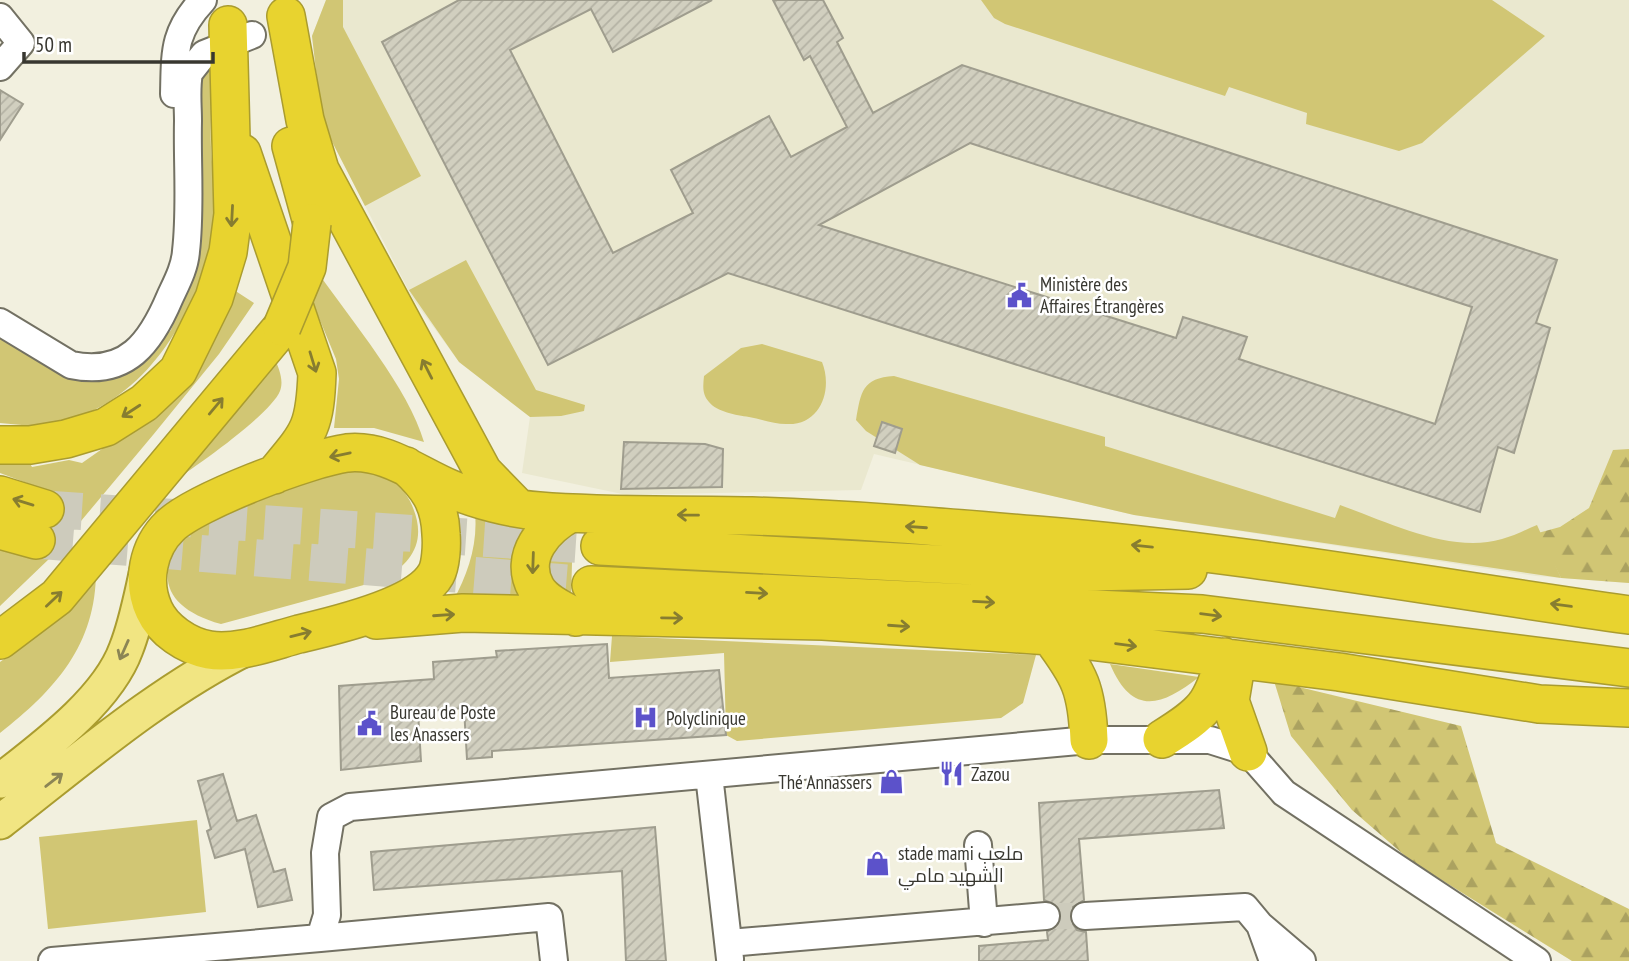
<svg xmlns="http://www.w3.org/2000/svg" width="1629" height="961" font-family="'PT Sans Narrow',Cairo,sans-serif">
  <defs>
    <pattern id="forest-firs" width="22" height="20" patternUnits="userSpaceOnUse" patternTransform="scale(1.75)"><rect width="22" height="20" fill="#d1c674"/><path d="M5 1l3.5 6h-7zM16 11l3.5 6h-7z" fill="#aba260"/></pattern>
    <pattern id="building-hatch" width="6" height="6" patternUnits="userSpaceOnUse" patternTransform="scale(1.75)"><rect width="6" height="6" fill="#d1cfbf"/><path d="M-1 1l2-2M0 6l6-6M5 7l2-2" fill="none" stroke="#b4b2a4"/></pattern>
  </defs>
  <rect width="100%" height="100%" fill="#f2f0df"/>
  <!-- built -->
  <path fill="#eae8cf" d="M326,0H1629V583L1536,576L1134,515L874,454L861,490L627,495L522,473L530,417L459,362L413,299L322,122L312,36Z"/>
  <!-- green -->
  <path fill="#d1c674" d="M326,0H343V27L421,176L365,206L322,122L312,36Z
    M981,0H1492L1545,36L1422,143L1399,151L1306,124L1307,113L1229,87L1225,96L1005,24L994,18Z
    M213,66C212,98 209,130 212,162C213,179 223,198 221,215C219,232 210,250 205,266C181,341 128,415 43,425C29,427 14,424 0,423V338L64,375L89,381L120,375L144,360L171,330L184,294L196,70Z
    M466,260L536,390L585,405L584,411L561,416L530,417L459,362L409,290Z
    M319,274C351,320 409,389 424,442L374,428H334L339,379L336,359L312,301Z
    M234,290L254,303L219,354L153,435L50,558L0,606V543L43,489L0,473V457L28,460L32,467L69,460L82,463L142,421Z
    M762,344L822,362C833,389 821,426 786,424C774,424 761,419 749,417C736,415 717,412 709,402C702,394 703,386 704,376L741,348Z
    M275,359C279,369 284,380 280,391C271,414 193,469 170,483Z
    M894,376L1105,437V446L1335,518L1340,505C1388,522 1450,554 1502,539C1514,536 1525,530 1537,525L1561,578L1134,515L920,465L866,431L856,420C861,392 862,378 894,376Z
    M338,465C352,467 373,467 386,473C395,477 405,492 410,501C428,538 415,562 382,580L221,624C165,608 152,576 187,529Z
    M475,513L537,525L536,602L453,601C468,574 478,544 475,513Z
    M573,526L571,600L541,573L548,538Z
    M96,571C96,645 55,690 0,733V662C37,637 67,604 96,571Z
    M612,636L1036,655L1023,703L1001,718L737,741L726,735L724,653L610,662Z
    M1110,664L1199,677C1161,707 1132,716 1110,664Z
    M197,820L206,912L48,929L39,837Z"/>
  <!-- forest -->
  <path fill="url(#forest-firs)" d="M1629,449V583L1561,578L1538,533L1560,527L1589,508L1613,450Z
    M1274,681L1461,726L1496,843L1629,909V961H1572L1411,861L1352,810L1291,736Z"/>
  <!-- building -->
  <path fill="url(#building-hatch)" stroke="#9f9d8e" stroke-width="2" fill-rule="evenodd" d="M459,0H712L613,52L591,9L510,50L613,253L693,213L671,170L769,116L791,157L847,127L810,56L804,60L773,0H823L843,38L837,42L873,113L962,65L1557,260L1536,323L1550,328L1514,453L1498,447L1480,512L728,273L548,365L382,42ZM970,143L1472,307L1435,424L1239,359L1247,337L1183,317L1176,338L819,225Z
    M0,90L23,104L0,140Z
    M882,422L902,429L895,453L874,446Z
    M624,442L705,444L723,449L722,487L621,489Z
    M607,644L609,678L719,670L726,735L492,751V757L467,759L464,708L418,712L421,761L341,770L339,686L434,679L433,662L497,657L496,651Z
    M223,774L237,821L256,815L274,872L285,869L292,900L258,907L245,849L215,858L207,831L211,829L198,781Z
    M1219,790L1224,828L1079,839L1084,900L1071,908L1069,918L1077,930L1086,932L1088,961H979V946L1048,940L1047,932L1060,922L1058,906L1044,900L1039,803Z
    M655,827L666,961H626L622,871L374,890L371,852Z"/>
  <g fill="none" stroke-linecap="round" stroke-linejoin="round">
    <!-- minor-tunnel -->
    <path stroke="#cdcbbc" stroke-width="26" stroke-dasharray="26 13" stroke-linecap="butt" d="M1046,916H1085"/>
    <!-- highway-tunnel -->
    <path stroke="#cdcbbc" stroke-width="37" stroke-dasharray="37 18" stroke-linecap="butt" d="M45,509L600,546
      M36,540L591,585"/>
    <defs>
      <path id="minor" d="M0,17L21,43L0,67
        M174,94C175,52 173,32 203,0
        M0,322L71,365C127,377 151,342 170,297C177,282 185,267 186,251C191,209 187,164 188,121C188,106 186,88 189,73L204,54L252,35
        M709,775L730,959
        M978,845L984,923
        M1085,916L1245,907L1260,925L1273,961
        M1261,926L1302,961
        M320,938L549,917L554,961
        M729,943L1046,916
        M52,961L320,938L327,915L325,853L331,817L350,807L1089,740H1210L1248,752L1284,793L1537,961"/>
      <path id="major" d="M0,781C42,748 107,701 126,649C136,624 141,596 147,570
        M0,822C79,761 159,691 249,647"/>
      <path id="highway" d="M286,16L305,120L320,170L483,472L517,507
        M291,146L312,223
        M242,153L317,373C315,429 309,433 274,475
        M0,445H30L66,439L106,427L144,403L178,371L214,298L228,252L233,214L228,25
        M406,466C428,486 440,503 441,534C442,545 441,565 436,574C418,607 333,626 299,634C272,641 237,655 209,650C187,646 163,630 154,610C141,582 148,547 170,526C196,501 310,458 347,453C386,449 417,475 451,489C477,500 511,509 539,511C610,517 682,514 752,516C847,519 942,527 1036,535C1234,551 1432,587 1629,615
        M0,495L45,509
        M571,513C545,527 518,556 536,588C544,602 562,610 576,617
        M0,530L36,540
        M600,546L1086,572L1188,570
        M591,585L1202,614L1629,668
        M376,620L463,613L823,621L1050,636L1339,672L1539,704L1629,708
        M1050,636C1080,676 1087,689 1089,740
        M0,640L57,597L282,327
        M1236,665L1230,701L1248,752
        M1162,739C1204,713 1212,705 1225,657"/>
    </defs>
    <!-- minor casing -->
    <use href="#minor" stroke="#737163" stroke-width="30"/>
    <!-- major casing -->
    <use href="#major" stroke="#aa9c2f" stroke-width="37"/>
    <!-- highway casing -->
    <use href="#highway" stroke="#aa9c2f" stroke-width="40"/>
    <!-- minor -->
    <use href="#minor" stroke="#fff" stroke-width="26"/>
    <!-- major -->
    <use href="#major" stroke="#f1e582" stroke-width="33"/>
    <!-- highway -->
    <use href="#highway" stroke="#e8d32f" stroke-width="37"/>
    <defs>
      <path id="highway-bridge" d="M282,327L307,267L312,223"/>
    </defs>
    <!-- highway-bridge casing -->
    <use href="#highway-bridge" stroke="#aa9c2f" stroke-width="40" stroke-linecap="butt"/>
    <!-- highway-bridge -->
    <use href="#highway-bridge" stroke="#e8d32f" stroke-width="37"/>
  </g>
  <!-- one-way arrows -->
  <defs><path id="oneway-shaft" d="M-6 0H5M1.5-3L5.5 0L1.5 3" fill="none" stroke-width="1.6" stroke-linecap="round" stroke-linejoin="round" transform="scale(1.75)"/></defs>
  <g stroke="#877d30">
    <use href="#oneway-shaft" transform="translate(232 216) rotate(93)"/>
    <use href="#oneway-shaft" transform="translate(313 362) rotate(73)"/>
    <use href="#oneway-shaft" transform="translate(427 369) rotate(-117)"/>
    <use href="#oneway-shaft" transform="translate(216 406) rotate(-50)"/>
    <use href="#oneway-shaft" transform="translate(131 411) rotate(147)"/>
    <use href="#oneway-shaft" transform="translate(340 455) rotate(168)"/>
    <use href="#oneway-shaft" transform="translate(23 502) rotate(-163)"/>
    <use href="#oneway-shaft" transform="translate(688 515) rotate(-179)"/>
    <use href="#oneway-shaft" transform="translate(916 527) rotate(-176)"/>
    <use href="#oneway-shaft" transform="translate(1142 546) rotate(-174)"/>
    <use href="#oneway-shaft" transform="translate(533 563) rotate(92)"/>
    <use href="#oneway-shaft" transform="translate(757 593) rotate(3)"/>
    <use href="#oneway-shaft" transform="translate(54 599) rotate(-43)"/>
    <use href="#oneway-shaft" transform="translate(984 602) rotate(3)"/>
    <use href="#oneway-shaft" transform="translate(1561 605) rotate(-172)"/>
    <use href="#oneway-shaft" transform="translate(444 615) rotate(-4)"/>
    <use href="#oneway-shaft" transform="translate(1211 615) rotate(7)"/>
    <use href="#oneway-shaft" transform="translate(672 618) rotate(1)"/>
    <use href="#oneway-shaft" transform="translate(899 626) rotate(4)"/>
    <use href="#oneway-shaft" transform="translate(301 634) rotate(-14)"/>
    <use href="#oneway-shaft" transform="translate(1126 645) rotate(7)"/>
  </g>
  <g stroke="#8b8555">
    <use href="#oneway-shaft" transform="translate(124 650) rotate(114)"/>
    <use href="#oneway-shaft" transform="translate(54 780) rotate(-38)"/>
  </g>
  <!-- icons -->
  <defs>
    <symbol id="civic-bare" viewBox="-9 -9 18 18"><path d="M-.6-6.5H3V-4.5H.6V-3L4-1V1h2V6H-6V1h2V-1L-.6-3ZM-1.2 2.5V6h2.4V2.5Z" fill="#5c52ca" stroke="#fff" stroke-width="2.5" paint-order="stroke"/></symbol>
    <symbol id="hospital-bare" viewBox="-9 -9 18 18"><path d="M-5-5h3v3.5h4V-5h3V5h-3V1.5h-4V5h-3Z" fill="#5c52ca" stroke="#fff" stroke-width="2.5" paint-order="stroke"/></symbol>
    <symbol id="restaurant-bare" viewBox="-9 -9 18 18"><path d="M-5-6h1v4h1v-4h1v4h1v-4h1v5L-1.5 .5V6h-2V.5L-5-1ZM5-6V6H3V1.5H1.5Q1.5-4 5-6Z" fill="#5c52ca" stroke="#fff" stroke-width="2.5" paint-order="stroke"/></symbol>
    <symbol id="shop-bare" viewBox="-9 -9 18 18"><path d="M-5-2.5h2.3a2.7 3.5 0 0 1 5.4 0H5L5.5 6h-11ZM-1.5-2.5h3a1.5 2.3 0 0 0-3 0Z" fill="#5c52ca" stroke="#fff" stroke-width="2.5" paint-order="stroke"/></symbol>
  </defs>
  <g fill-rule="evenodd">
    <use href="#civic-bare" x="1002" y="278" width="35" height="35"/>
    <use href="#hospital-bare" x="628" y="700" width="35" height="35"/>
    <use href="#civic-bare" x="352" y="706" width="35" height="35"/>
    <use href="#restaurant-bare" x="934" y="756" width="35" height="35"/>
    <use href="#shop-bare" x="874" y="764" width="35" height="35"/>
    <use href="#shop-bare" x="860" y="846" width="35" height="35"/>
  </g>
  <g text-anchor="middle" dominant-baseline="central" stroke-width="5" stroke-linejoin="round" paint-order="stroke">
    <!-- poi labels -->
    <g font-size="19" fill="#383730" stroke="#fff" text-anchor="start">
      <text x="1040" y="284">Ministère des<tspan x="1040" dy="22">Affaires Étrangères</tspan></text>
      <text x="390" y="712">Bureau de Poste<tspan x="390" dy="22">les Anassers</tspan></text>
      <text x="666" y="718">Polyclinique</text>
      <text x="971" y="774">Zazou</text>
      <text x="872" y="782" text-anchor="end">Thé Annassers</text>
      <text x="898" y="853">stade mami ملعب<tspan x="898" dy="22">الشهيد مامي</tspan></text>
    </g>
  </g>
  <!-- scale -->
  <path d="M24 52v10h189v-10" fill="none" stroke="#383730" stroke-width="3.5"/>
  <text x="35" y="52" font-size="21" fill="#383730" stroke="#ffffff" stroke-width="5" paint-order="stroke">50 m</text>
</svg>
